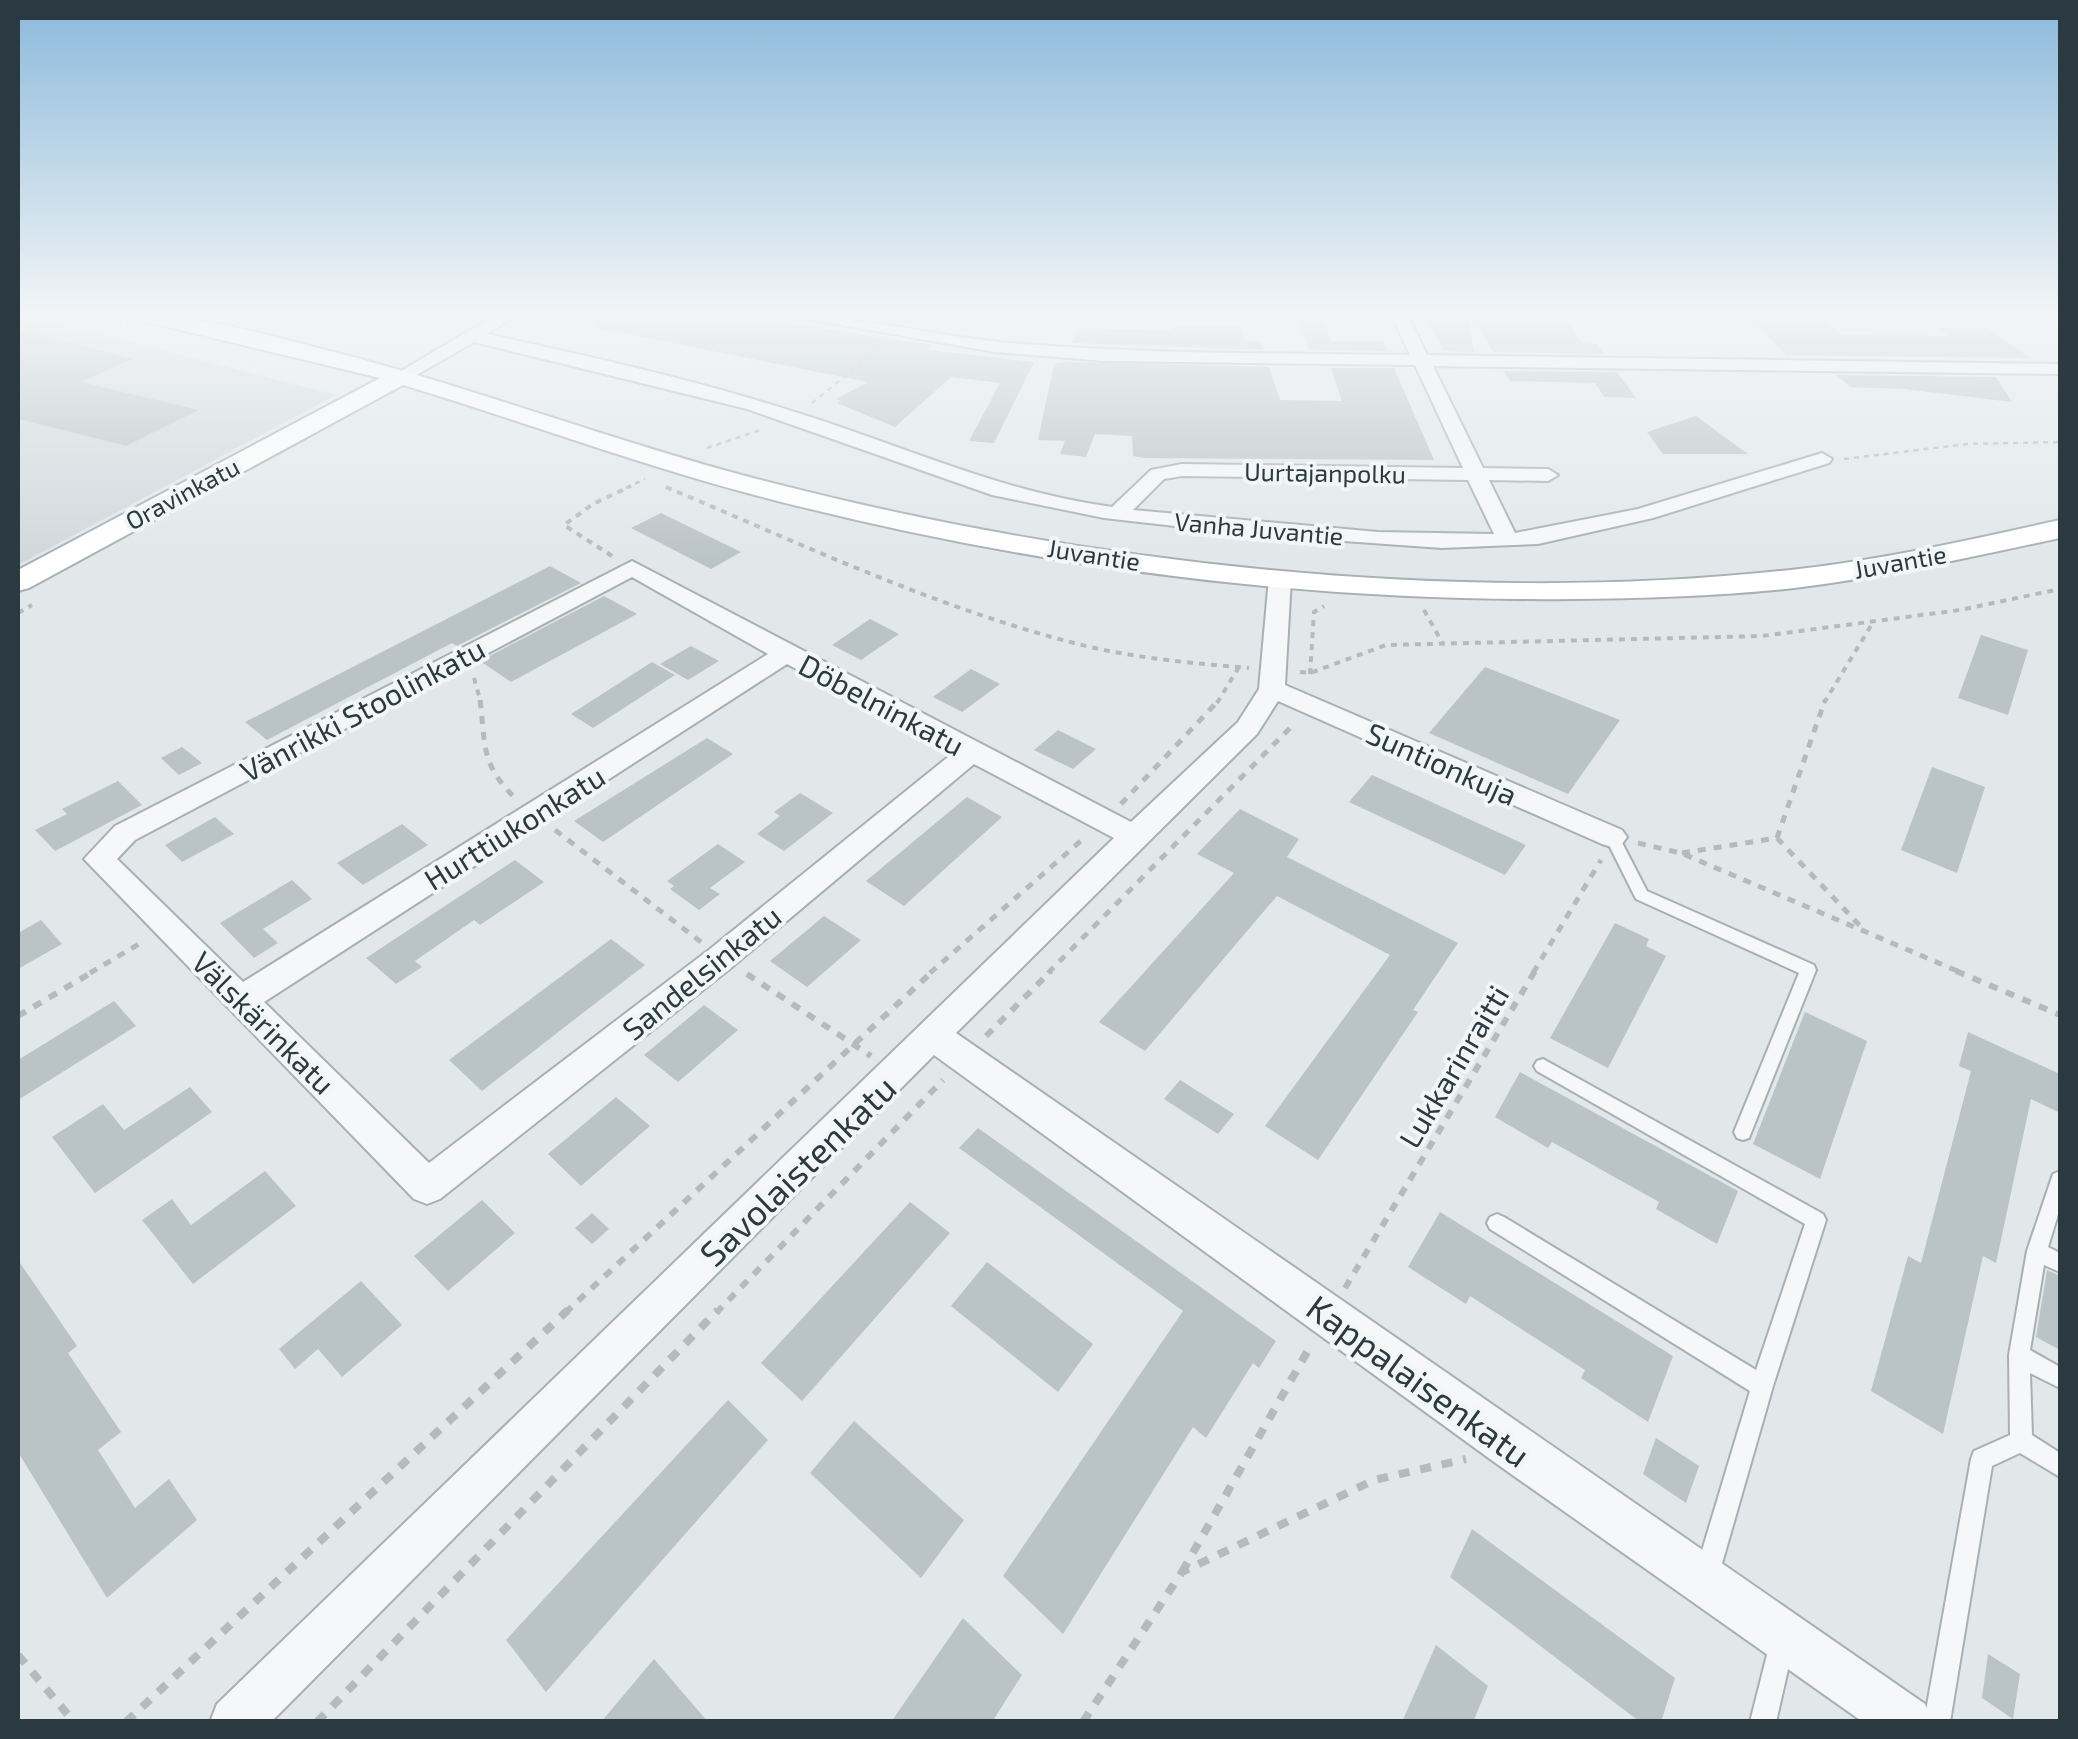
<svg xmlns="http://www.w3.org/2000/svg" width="2078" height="1739" font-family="'Exo 2',sans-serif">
  <rect width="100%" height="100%" fill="#e2e8ea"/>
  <!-- built -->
  <path fill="#d1d8dc" d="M18,316L33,317L336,395L18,565Z"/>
  <!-- building -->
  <path fill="#bac3c6" d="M599,316H735L933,345L928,350L1034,362L994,443L969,441L1000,383L951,377L895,427L837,403L841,401L836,399L868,382L597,328Z
    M1748,316H1821L1841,335L1948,336L1937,327L1988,328L2030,358L1786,355Z
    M1299,318L1323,319L1331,341H1383L1387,351L1309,350Z
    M1427,319H1469L1474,352L1444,351Z
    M1474,320H1566L1582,343L1597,344L1604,354L1493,352Z
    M1173,327H1241L1244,341H1260L1263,350L1072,343L1077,328L1174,331Z
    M18,329L133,359L80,382L199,410L126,446L18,419Z
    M1066,362L1269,367L1280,400L1342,401L1331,368H1394L1434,460L1144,458L1133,456L1132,436L1095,434L1086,457L1060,454L1065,441L1038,440L1054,364Z
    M1504,371L1617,372L1636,398L1604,397L1595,383L1510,381Z
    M1836,375L1996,377L2012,402L1904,389L1850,387Z
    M1696,416L1748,454H1663L1647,432Z
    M661,513L741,552L711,569L631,528Z
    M550,566L581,583L457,646L452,643L267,740L245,722Z
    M604,596L637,614L511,682L480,661Z
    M870,619L899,634L861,660L832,645Z
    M1981,635L2028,650L2008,715L1958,698Z
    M691,646L719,661L688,680L660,664Z
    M652,662L675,675L593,728L571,714Z
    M1485,667L1620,720L1568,794L1429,733Z
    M971,669L1000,684L962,712L933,697Z
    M1058,730L1096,749L1073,769L1034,750Z
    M707,738L733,754L603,842L574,821Z
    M182,747L202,763L179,775L161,758Z
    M1932,767L1985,787L1957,873L1901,850Z
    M1372,775L1526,845L1505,875L1349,802Z
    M118,781L142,805L55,851L35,830L67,814L62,809Z
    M800,793L833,813L784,851L757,834L780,816L774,812Z
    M967,797L1002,817L904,906L866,881Z
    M1240,809L1299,839L1287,857L1458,943L1413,1010L1418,1012L1318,1160L1265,1126L1390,955L1277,896L1145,1051L1099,1022L1234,873L1197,854Z
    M215,817L234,834L182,862L165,845Z
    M402,824L428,845L363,885L337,863Z
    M718,844L745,862L710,888L720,894L699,910L670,889L674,886L667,881Z
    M515,860L544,882L480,925L474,920L415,961L422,967L396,984L366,958Z
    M292,880L312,899L263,929L278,943L254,958L220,923Z
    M824,916L861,940L807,987L770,961Z
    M41,920L62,944L18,969V933Z
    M1615,923L1649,939L1646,946L1666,956L1608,1068L1550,1038Z
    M611,939L645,965L482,1091L449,1060Z
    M114,1001L136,1026L18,1100V1060Z
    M704,1005L738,1030L678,1082L644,1055Z
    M1805,1012L1867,1041L1820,1179L1753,1144Z
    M1968,1032L2060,1074V1113L2031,1099L1996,1263L1983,1256L1943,1434L1871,1391L1908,1256L1921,1263L1971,1071L1959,1066Z
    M1520,1072L1738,1191L1717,1244L1656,1209L1659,1202L1552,1142L1548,1148L1495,1117Z
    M1180,1080L1234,1114L1218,1134L1164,1099Z
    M190,1087L212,1112L95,1193L52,1137L103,1104L124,1130Z
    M616,1097L650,1126L581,1186L548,1154Z
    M978,1128L1276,1341L1259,1368L1253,1363L1206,1438L1193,1427L1063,1634L1003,1576L1183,1311L959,1148Z
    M265,1171L296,1206L193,1284L142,1220L172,1199L191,1225Z
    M482,1200L515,1233L448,1291L414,1256Z
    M910,1202L950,1233L802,1401L761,1363Z
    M1440,1212L1673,1356L1648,1422L1581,1378L1585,1370L1470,1296L1466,1304L1408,1267Z
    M592,1213L609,1229L592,1244L575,1228Z
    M18,1260L77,1346L68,1353L121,1432L98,1450L135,1508L169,1479L197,1520L107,1598L18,1452Z
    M987,1262L1093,1344L1058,1392L951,1306Z
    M2047,1270L2060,1276V1350L2036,1337Z
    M361,1281L402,1325L342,1377L318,1349L295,1369L279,1349Z
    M728,1400L768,1440L546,1692L506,1640Z
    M854,1421L964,1520L921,1578L810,1473Z
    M1656,1438L1699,1466L1686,1503L1643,1474Z
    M1472,1529L1675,1678L1661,1722H1640L1450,1577Z
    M963,1618L1022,1675L992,1722H891Z
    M1436,1645L1488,1686L1473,1722H1402Z
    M1988,1654L2020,1674L2013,1719L1982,1698Z
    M654,1659L708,1722H601Z"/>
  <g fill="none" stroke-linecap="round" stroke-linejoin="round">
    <defs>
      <path id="lane" d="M1612,832L1617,833L1647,891L1814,965L1816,970L1749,1138L1743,1140L1737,1138L1734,1132L1799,973L1636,899L1605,837Z
        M1543,1059L1823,1214L1826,1220L1773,1386L1719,1574L1715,1582L1707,1586L1699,1582L1695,1574L1750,1391L1490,1229L1487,1223L1490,1217L1497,1214L1504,1217L1756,1370L1805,1224L1537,1071L1534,1066L1537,1061Z
        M2060,1171V1208L2048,1247L2060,1253V1272L2044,1265L2030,1350L2060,1367V1388L2030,1373L2032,1435L2060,1453V1477L2020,1453L1992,1466L1950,1722H1924L1971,1459L1974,1451L2010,1435L2009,1355L2027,1251L2051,1180L2053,1174Z
        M1782,1631L1791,1634L1794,1643L1776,1722H1750L1770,1643L1773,1634Z"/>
      <path id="street" d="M494,316H515L487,334C592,357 696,380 798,413C907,447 997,491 1112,507L1151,470L1182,464L1463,468L1415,365L1105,361L995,352L790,316C865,316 937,337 1011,343C1144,354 1277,353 1410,355L1392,316H1408L1427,355L2060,364V374L1433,366L1483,468L1548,469L1558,475L1548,481L1489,480L1515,533L1638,509L1822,453L1832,459L1829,463L1653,518L1538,544L1442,548L1246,534L1104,518L992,495L747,409L474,342L406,381H394L391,377ZM1182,476L1468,480L1494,534L1378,532L1133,510L1164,479Z
        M632,561L1131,822L1238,722L1259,689L1269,578L1280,571L1288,573L1291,578L1285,685L1622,830L1627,837L1622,844L1612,847L1602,844L1278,701L1257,734L956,1033L1925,1704L1932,1722H1863L1497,1464L934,1055L271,1722H210L217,1704L1114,838L974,764L732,967L440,1199L427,1204L414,1199L84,859L115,826ZM632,577L768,654L243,982L117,859L135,840ZM787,664L953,753L710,949L429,1163L264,1002Z"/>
      <path id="secondary" d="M140,316C200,316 256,332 314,347C457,382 595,435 738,474C1069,563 1457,608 1799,569C1887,559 1974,539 2060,520V538C1975,556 1889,576 1802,587C1727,596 1650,598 1574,599C1296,602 1020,565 751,494C634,463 520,420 403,385L29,588L18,591V570L380,378L143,321Z"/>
    </defs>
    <!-- lane casing -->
    <use href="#lane" stroke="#a7b0b4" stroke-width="4"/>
    <!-- street casing -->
    <use href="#street" stroke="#a7b0b4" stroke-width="4"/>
    <!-- secondary casing -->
    <use href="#secondary" stroke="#a7b0b4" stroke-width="4"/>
    <!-- path-far4 -->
    <path stroke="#b4bbbd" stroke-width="2.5" stroke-dasharray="5 5" stroke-linecap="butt" d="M88,316L129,326
      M812,403L881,347
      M707,448L763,429
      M1844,459L1967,444L2060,442
      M626,488L645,479"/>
    <!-- path-far3 -->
    <path stroke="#b4bbbd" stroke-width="4" stroke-dasharray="6 6" stroke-linecap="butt" d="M666,487C799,543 934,607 1074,643C1131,658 1191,663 1249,668
      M612,556L564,525L593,504L631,486
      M1424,610L1442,642
      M18,613L32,605
      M1300,672L1310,673L1386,645L1762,636L1960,610L2060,589
      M1310,674L1314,612L1324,606
      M474,678L481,703
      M1217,703L1239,667
      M1824,703L1872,624"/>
    <!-- path-far2 -->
    <path stroke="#b4bbbd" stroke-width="5" stroke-dasharray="8 8" stroke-linecap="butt" d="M480,700C486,746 480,763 515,798
      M1121,804L1219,700
      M555,830L701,942
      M1777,838L1825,700
      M1777,838L1864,930
      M1638,843L1681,853L1962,973
      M1682,853L1777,838
      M90,973L144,941
      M930,973L1083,839
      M1048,973L1294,724
      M1533,973L1601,860"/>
    <!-- path-far1 -->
    <path stroke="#b4bbbd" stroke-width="6" stroke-dasharray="9 9" stroke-linecap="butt" d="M1956,971L2060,1015
      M747,974L871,1056
      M18,1016L94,971
      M986,1036L1051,971
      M1345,1288L1535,971
      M565,1313L933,971
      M716,1313L943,1080"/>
    <!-- path -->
    <path stroke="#b4bbbd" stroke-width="8" stroke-dasharray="11 11" stroke-linecap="butt" d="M1182,1572L1311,1345
      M18,1655L74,1722
      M126,1722L568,1310
      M317,1722L718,1310
      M1083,1722L1182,1572L1374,1480L1466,1459"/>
    <!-- lane -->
    <use href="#lane" fill="#f5f7f8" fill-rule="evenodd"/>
    <!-- street -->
    <use href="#street" fill="#f5f7f8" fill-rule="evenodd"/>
    <!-- secondary -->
    <use href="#secondary" fill="#fff" fill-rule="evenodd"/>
  </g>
  <!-- sky -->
  <linearGradient id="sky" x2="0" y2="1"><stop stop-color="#8bb9db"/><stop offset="0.56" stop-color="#f2f5f6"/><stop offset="1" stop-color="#f2f5f6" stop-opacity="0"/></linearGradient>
  <rect width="2078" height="560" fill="url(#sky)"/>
  <g text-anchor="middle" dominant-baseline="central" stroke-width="8" stroke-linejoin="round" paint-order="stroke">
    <!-- far-street labels -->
    <g font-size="25" fill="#2b3a41" stroke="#f2f6f7">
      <text transform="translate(1325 472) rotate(1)">Uurtajanpolku</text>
      <text transform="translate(182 493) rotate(-28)">Oravinkatu</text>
      <text transform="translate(1259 528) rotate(5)">Vanha Juvantie</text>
      <text transform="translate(1094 554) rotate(9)">Juvantie</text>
      <text transform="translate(1900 561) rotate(-10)">Juvantie</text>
    </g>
    <!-- street labels -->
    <g font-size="30" fill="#2b3a41" stroke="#f2f6f7">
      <text transform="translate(882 704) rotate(28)">Döbelninkatu</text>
      <text transform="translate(362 709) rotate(-28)">Vänrikki Stoolinkatu</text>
      <text transform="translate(1442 763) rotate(24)">Suntionkuja</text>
      <text transform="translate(514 827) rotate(-32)">Hurttiukonkatu</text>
      <text transform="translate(701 972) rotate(-39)">Sandelsinkatu</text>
      <text transform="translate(264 1022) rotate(45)">Välskärinkatu</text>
      <text transform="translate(1453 1066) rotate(-59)">Lukkarinraitti</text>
    </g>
    <!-- near-street labels -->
    <g font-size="35" fill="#2b3a41" stroke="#f2f6f7">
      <text transform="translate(797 1170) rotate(-44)">Savolaistenkatu</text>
      <text transform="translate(1419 1380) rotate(36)">Kappalaisenkatu</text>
    </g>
  </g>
  <!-- border -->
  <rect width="2078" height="1739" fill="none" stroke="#2b3a41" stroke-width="40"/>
</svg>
